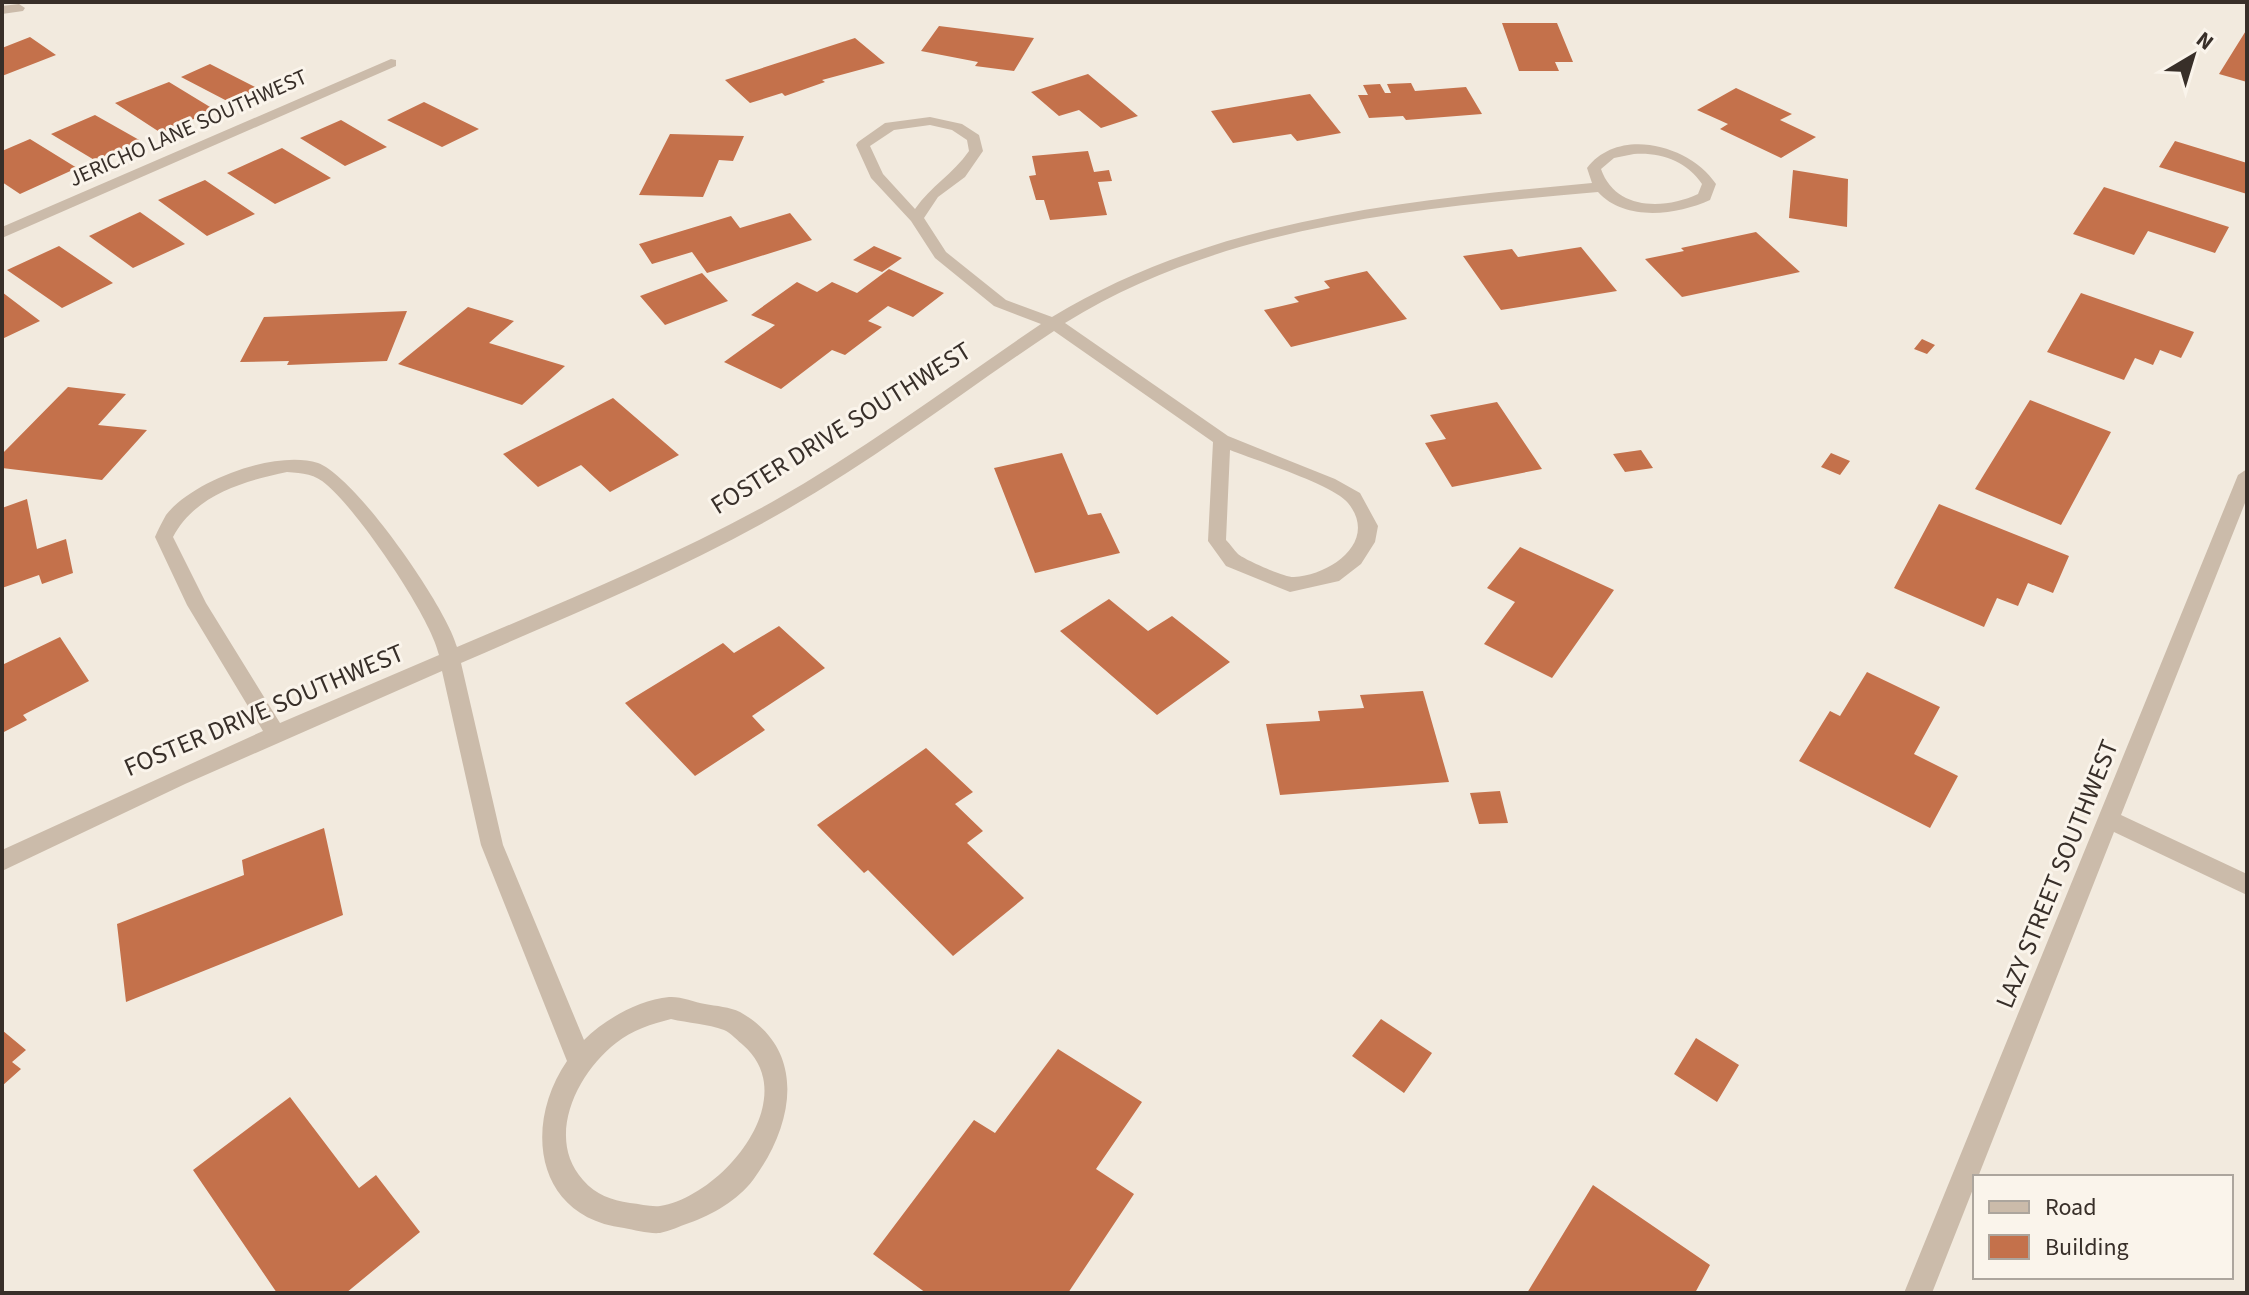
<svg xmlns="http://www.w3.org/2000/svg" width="2249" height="1295" font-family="'Source Sans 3',sans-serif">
  <rect width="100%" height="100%" fill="#f2eade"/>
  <!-- building -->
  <path fill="#c4714b" d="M1502,23H1557L1573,62H1555L1559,71H1519Z
    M939,26L1034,38L1014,71L975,66L978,62L921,51Z
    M2247,29V82L2219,74Z
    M30,37L56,55L2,76V48Z
    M855,38L885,63L822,80L825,82L785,96L782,93L750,103L725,80Z
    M210,64L259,89L229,102L181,77Z
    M1088,74L1138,116L1101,128L1079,110L1059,116L1031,92Z
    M169,82L215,110L161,133L115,103Z
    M1411,83L1415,91L1466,87L1482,114L1406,120L1403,116L1369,118L1358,95H1368L1363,85L1380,84L1385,93H1391L1387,84Z
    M1736,88L1792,114L1780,120L1816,137L1781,158L1720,129L1728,124L1697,110Z
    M1310,94L1341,133L1297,141L1291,134L1233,143L1211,111Z
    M424,102L479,129L442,147L387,120Z
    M95,115L141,141L96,161L51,134Z
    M341,120L387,147L345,166L300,138Z
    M670,134L744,136L733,161L719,160L703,197L639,195Z
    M30,139L77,168L20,194L2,182V151Z
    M2175,141L2247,163V194L2159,167Z
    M282,148L331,178L275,204L227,173Z
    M1088,151L1094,172L1109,170L1112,181L1098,182L1107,215L1050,220L1044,200H1036L1029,176L1036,175L1032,156Z
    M1793,170L1848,179L1847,227L1789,218Z
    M205,180L255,214L207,236L158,200Z
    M2104,187L2229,227L2215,253L2148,231L2134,255L2073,234Z
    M140,212L185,244L133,268L89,236Z
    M790,213L812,240L707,273L692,252L652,264L639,244L731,216L740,228Z
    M1756,232L1800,272L1682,297L1645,259L1684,251L1681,248Z
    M59,246L113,283L62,308L7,270Z
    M874,246L902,258L882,272L853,260Z
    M1581,247L1617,291L1501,310L1463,256L1512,249L1518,257Z
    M889,269L944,293L913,317L888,306L868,321L882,327L845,355L832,350L781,389L724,362L775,325L751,315L797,282L817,292L832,282L857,293Z
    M1367,271L1407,319L1291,347L1264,310L1299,302L1294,297L1330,288L1324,281Z
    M702,273L728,301L665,325L640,296Z
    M2,292L40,321L2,339Z
    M2081,293L2194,332L2181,358L2160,350L2153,365L2135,358L2124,380L2047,352Z
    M468,307L514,321L489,343L565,366L522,405L398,364Z
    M407,311L387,361L287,365L289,361L240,362L264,317Z
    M1922,339L1935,345L1927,354L1914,349Z
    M68,387L126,394L98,425L147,430L102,480L2,468V454Z
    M613,398L679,455L610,492L581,465L538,487L503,454Z
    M2030,400L2111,432L2061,525L1975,489Z
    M1497,402L1542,469L1452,487L1425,443L1446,439L1430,415Z
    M1641,450L1653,468L1625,472L1613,454Z
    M1062,453L1088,515L1101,513L1120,553L1035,573L994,468Z
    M1831,453L1850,461L1840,475L1821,467Z
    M27,499L37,549L66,539L73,573L42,584L39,575L2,588V508Z
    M1939,504L2069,556L2053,593L2028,583L2018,606L1997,598L1984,627L1894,588Z
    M1520,547L1614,590L1552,678L1484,644L1515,602L1487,588Z
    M1109,599L1148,631L1172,616L1230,662L1157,715L1060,631Z
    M779,626L825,668L752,716L765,730L695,776L625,703L723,643L734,653Z
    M60,637L89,681L23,715L27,720L2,733V665Z
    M1867,672L1940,707L1914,754L1958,776L1930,828L1799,761L1830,711L1840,716Z
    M1423,691L1449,782L1280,795L1266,724L1320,721L1318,711L1364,708L1360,695Z
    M926,748L973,792L955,804L983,831L967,843L1024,898L953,956L868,870L864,873L817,825Z
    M1500,791L1508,823L1479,824L1470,793Z
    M324,828L343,915L126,1002L117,924L244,875L242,860Z
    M1381,1019L1432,1053L1404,1093L1352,1056Z
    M2,1030L26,1050L12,1062L21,1069L2,1086Z
    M1696,1038L1739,1065L1717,1102L1674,1074Z
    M1058,1049L1142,1102L1096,1169L1134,1194L1068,1293H926L873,1254L974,1120L995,1133Z
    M290,1097L359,1188L376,1175L420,1232L346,1293H277L193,1170Z
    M1593,1185L1710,1265L1695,1293H1527Z"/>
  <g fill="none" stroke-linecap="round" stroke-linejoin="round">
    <!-- minor -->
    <path fill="#cbbbaa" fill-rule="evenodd" d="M19,4L25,8L23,11L2,14V6Z
      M391,59L396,60V66L2,238V227Z
      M930,117L962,124L979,135L983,151L965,177L938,197L924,218L946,252L1006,300L1052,317C1213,219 1408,200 1592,183L1587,168C1619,126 1690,145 1716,184L1710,200C1677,215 1625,222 1598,192C1417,208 1223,225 1065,323L1228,436L1335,479L1360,493L1378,526L1375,542L1361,564L1339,581L1290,592L1226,566L1208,541L1213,442L1054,331C965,390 879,457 786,510C682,570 570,615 461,663L503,845L584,1040C605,1019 639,1000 669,997C680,996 694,1002 705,1004C716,1006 730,1007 740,1012C809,1051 793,1126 753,1180C738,1200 712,1215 689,1223C680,1226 670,1231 660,1233C649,1234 635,1230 624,1228C535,1217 523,1125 567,1061L481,845L442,671L185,784L2,871V850L263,731L187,605L155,537C158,530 162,522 166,515C192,481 276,449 318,463C356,477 447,608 457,647C563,602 671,558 772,502C866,449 952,384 1041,324L994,306L935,258L911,221L871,178L856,145L858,142L885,123ZM930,125L952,130L967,140L969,151C953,174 931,186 915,209L883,174L870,146L894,130ZM1634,154C1660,152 1687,161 1702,184L1698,194C1664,210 1615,210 1601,169L1614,158ZM1230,450C1255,460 1334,485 1348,503C1379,541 1331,575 1294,577C1286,578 1245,560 1238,554C1234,550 1230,544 1226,540ZM287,472C303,473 315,474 327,485C358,511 431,617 439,655L280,723L206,603L173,537C195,495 244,481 287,472ZM671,1019C688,1023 708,1024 724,1030C731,1033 738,1041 743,1045C804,1098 722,1196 660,1206C651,1207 640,1204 630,1203C611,1200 596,1195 583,1180C545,1138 577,1073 616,1043C632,1030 652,1024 671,1019Z
      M2247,469V498L2121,815L2247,874V895L2114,832L1978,1177H1975V1184L1932,1293H1904L2238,475Z"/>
  </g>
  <g text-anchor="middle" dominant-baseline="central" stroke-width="6" stroke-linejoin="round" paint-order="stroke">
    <!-- far-street labels -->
    <g font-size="22" fill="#382f29" stroke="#faf4eb">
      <text transform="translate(188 128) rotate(-24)">JERICHO LANE SOUTHWEST</text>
    </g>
    <!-- street labels -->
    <g font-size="26" fill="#382f29" stroke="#faf4eb">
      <text transform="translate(841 428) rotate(-32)">FOSTER DRIVE SOUTHWEST</text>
      <text transform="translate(264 710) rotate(-23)">FOSTER DRIVE SOUTHWEST</text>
      <text transform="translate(2057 874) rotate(-68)">LAZY STREET SOUTHWEST</text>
    </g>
  </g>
  <!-- border -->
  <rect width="2249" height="1295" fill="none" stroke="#382f29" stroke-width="8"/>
  <!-- legend -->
  <rect x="1973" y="1175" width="260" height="104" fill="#faf4eb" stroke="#aca59d" stroke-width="2"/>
  <rect x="1989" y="1201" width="40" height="12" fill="#cbbbaa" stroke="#aca59d" stroke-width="2"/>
  <text x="2045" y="1215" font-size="24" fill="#382f29">Road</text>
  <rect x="1989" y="1235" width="40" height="24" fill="#c4714b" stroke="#aca59d" stroke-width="2"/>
  <text x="2045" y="1255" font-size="24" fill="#382f29">Building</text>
  <!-- north arrow -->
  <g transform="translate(2193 56) rotate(38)" stroke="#faf4eb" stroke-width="6" paint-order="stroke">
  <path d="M0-6L14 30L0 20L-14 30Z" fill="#382f29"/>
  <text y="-12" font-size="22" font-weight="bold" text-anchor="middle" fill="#382f29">N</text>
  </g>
</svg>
